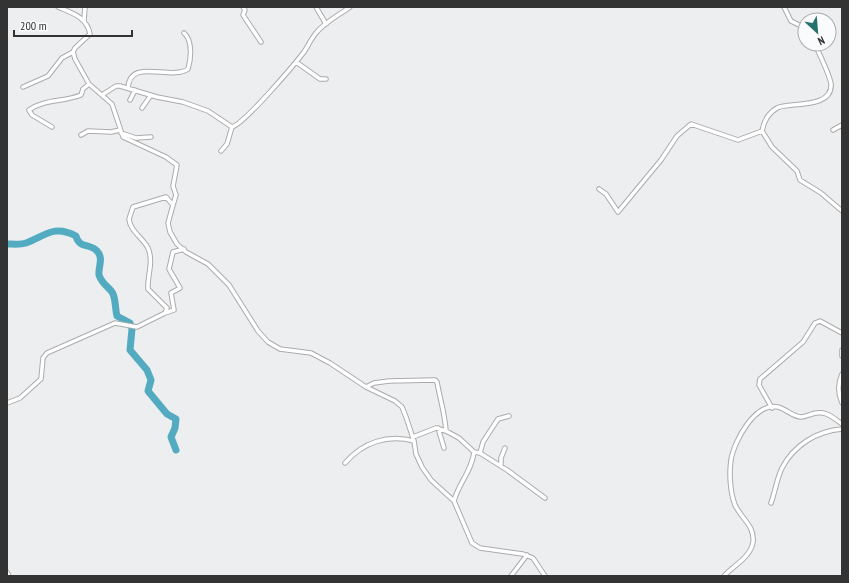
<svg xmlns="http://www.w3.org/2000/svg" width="849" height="583" font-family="'PT Sans Narrow',sans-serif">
  <rect width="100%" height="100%" fill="#edeeef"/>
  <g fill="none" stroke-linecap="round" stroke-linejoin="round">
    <!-- river -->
    <path stroke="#53abc1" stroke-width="7" d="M7,244C13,244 20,245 26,243C45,236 54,224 76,236C79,249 90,243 97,251C104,258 98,267 99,275C102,285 111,288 113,294C116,301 115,309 117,316L130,323L132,329L130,350L147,370L151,380L148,391L167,414L176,419L175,428L171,437L176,450"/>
    <defs>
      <path id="minor" d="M58,7C72,13 87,17 90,34L75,48L73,52L75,59L89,84L112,104L123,137L166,157L177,165L173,186L176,195L173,205
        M243,7L245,10L243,15L261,42
        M316,7L326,24
        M784,7L791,21L805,28
        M84,21L85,7
        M815,44C819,54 830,75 831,84C833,109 789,102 777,108C768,113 764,121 762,131L772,147L797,171L800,180L821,193L842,211
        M296,62L320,79H326
        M23,87L48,76L62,58L73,52
        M128,88C130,57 171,81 188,69C191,59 193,41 184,33
        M102,95L116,86H120L157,97L183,102L208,111L232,127
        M130,100L135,90
        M142,108L151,95
        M52,127L32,115L29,110C44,99 64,102 81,95L83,89L89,84
        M833,130L842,125
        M121,133L136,138L151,137
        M81,135L88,131L111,132L120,130
        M221,151L227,144L232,127C244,124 294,65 304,52C308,46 311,39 316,33C325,22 339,15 350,7
        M599,189L606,194L618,212L661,160L677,136L691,124L738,140L762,131
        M165,313L174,310L171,293L180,288L169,269L173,252L184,249
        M842,350V356
        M842,374C838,383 838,394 842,403
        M366,387L374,383L389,381L435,380L437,382C440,399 445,414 446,431
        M7,403L20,398L41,379L43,358L47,353L115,323L137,327L165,313L167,308L148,289C147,276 154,262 148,248C143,238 130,231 129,219L133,207L166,197L173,205L168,223L170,232L177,244L186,252L208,264L229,285L258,331L268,342L280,349L311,353L330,363L366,387L395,401L402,407L406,417L414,441L416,454L422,467L431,480L454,501L472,543L480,548L523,554L533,558L545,576
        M772,408L759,385L760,379L803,342L815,323L820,321L842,333
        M438,428L444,448
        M413,437L436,428L446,431L459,438L474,452L480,453L507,470L545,498
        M480,453L483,442L498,419L509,416
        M345,463C363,442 388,434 414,441
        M501,466V458L505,448
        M454,501C458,484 472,471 474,452
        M771,503C775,492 777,478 782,468C794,445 817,431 842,429
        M7,572L9,576
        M511,576L527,555
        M724,576C733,566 751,557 753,542C755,526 741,518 735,505C730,492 729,473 731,460C734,441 755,402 778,407C786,409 793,417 801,417C804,417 809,415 812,414C826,410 832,417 842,424"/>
    </defs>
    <!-- minor casing -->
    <use href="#minor" stroke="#ababad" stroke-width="5.5"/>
    <!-- minor -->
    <use href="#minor" stroke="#fff" stroke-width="3.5"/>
  </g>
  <!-- border -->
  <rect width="849" height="583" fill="none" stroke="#333334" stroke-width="16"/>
  <!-- north arrow -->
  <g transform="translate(817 32) rotate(154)"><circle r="19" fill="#fafbfc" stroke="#aaabac"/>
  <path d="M0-3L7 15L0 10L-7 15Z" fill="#26716d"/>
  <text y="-6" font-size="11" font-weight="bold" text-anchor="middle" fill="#333334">N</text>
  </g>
  <!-- scale -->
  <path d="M14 30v6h118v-6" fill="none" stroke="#333334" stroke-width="2"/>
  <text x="20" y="30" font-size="12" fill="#333334" stroke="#fafbfc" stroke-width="3" paint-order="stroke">200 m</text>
</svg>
